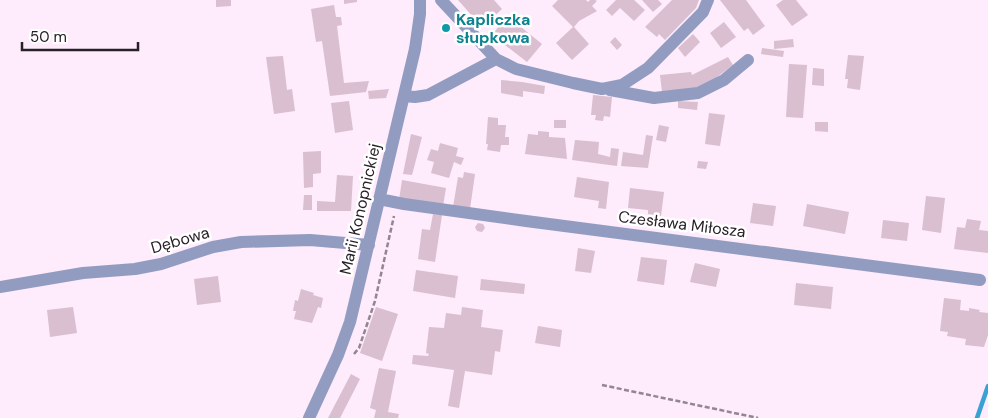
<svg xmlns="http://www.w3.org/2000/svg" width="988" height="418" font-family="'DM Sans',sans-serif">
  <rect width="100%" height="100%" fill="#feebfb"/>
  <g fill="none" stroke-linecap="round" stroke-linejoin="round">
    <!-- stream -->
    <path stroke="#37a2d3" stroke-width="4.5" d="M977,418L988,386"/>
  </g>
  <!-- building -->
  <path fill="#d9bfd0" d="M216,0H231V6L216,7Z
    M344,0H357V2L344,4Z
    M458,0H494L502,9L482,27Z
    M558,0H586L588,2L590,0H595L597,1L592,6L597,11L579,21L574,27L589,44L572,60L556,43L573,27L552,6Z
    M616,0H634L645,10L634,21L620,8L612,16L606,10Z
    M642,0H658L662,4L653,12Z
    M672,0H699L696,8L665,40L659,34L657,37L645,27Z
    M720,0H746L765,26L753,35L748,28L744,31Z
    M783,0H796L808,15L792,26L776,5Z
    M334,5L336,17H341L342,25L337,26L344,83L369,81L366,92L330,96L322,41L316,42L311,9Z
    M507,16L512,21L515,18L523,24L521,27L542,44L527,62L492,35Z
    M724,22L736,37L721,48L710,33Z
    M693,34L700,42L685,57L678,48Z
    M615,37L622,45L617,50L610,42Z
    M793,39L794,47L774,49V41Z
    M762,48L784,51L783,57L761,54Z
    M848,55L864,56L860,90L847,88L848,79H845Z
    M283,56L287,90L292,89L295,111L274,114L266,57Z
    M728,57L733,65L713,80L693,89L662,92L660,75L691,72L692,75Z
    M789,64L807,65L803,118L786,117Z
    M813,68L824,69V86L812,85Z
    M501,80L522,82L545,86L544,94L523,91V97L501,93Z
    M389,89L386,98L369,99L368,91Z
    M593,95L612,97L610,117L604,116L603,121L595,120L596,115H591Z
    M349,101L353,130L335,133L331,103Z
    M678,101L698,102L697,110L678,108Z
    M709,113L725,115L720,146L705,144Z
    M488,117L498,118V125H506L505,137H509V145H501L500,152L487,150L488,144H486Z
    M554,120H566V128H554Z
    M815,122H828V132L815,131Z
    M659,125L669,127L666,142L656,140Z
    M538,131L549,132V137L565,138L567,159L525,154L528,134L538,135Z
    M411,134L422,137L412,175L403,174Z
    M646,135L653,136L648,168L621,166L623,152L643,155Z
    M575,140L599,142L598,154L610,157L611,148L619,149L617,166L572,160Z
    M440,143L458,148L456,156L464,158L461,165L454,162L449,178L431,173L434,162L427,160L431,149L438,151Z
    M321,151V173L313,174V187L304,188L303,152Z
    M698,161L708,162L706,169L697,168Z
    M464,172L475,174L470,209L453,207L458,177L463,178Z
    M337,175L353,176L351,211H317V201L335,202Z
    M577,177L609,182L606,209L598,208L599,201L574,197Z
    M402,180L446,188L443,206L399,200Z
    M630,188L664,192L661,216L648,214V210L628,208Z
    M304,195H312V210H303Z
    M926,196L945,198L941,233L922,230Z
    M753,203L776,206L773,226L750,223Z
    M807,204L849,212L845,234L803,226Z
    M433,214L442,215L435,262L418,259L422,229L430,230Z
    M967,219L981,221L979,230L988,231V253L954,249L957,227L965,228Z
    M883,220L909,223L907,241L881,238Z
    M478,223L483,224L485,228L482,232L477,231L475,227Z
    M578,248L595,251L591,273L575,271Z
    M641,257L667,260L664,285L637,281Z
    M695,263L720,269L716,287L690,282Z
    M416,270L458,276L455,298L413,291Z
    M218,276L221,302L197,305L194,279Z
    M481,279L525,284L524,294L480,290Z
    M796,283L833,287L831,309L794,305Z
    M301,289L314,293L313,295L323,298L321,308L318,307L312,323L294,319L296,311H293L295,300L298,301Z
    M944,298L961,300L960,310L969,311V308L980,310L979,312L988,313V335L984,347L965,345L966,339L947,336L948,332L940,331Z
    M73,307L77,333L50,337L47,310Z
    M376,307L398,314L382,361L360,353Z
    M462,307L483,310L481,327L503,330L500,352L495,351L492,375L465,371L459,408L448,406L454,370L412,364L413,355L428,356L429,354L426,353L429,327L444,328L446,313L461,315Z
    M538,326L562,330L560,347L535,343Z
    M379,368L396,371L388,412L399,414L398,418H374L376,410L370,408Z
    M351,374L360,379L340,418H328Z"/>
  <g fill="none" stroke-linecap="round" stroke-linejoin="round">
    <!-- path -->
    <path stroke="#938591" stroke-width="2.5" stroke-dasharray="5 2.5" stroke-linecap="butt" d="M354,354L359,348L375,301L394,216
      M602,385L758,418"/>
    <!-- minor -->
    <path stroke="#929cc0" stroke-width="12" d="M441,0L496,59L516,69L573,83L602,89L622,85L648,68L703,12L708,0
      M610,90L654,98L698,93L724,80L748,60
      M404,96L415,97L428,95L496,59
      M379,199L404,204L526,221L980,280
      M0,287L83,273L135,269L161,264L213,247L241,242L310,240L369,245
      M309,418L338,355L350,322L415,49L420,14V0"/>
  </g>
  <!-- markers -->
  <circle fill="#0f9aa8" stroke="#fff" stroke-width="2" cx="446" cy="28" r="5"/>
  <g text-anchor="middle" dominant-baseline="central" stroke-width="5" stroke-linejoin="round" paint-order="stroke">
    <!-- culture labels -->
    <g font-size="16" font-weight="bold" fill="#0d838f" stroke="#fff" text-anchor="start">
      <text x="456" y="19">Kapliczka<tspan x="456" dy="18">słupkowa</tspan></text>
    </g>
    <!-- street labels -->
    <g font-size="16" fill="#282027" stroke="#fff">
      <text transform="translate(360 209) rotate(-77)">Marii Konopnickiej</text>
      <text transform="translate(682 224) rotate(7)">Czesława Miłosza</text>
      <text transform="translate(180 240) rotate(-16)">Dębowa</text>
    </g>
  </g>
  <!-- scale -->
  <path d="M22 42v8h116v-8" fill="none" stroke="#282027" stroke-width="2.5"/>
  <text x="30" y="42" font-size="15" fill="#282027" stroke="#ffffff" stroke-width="4" paint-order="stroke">50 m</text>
</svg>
